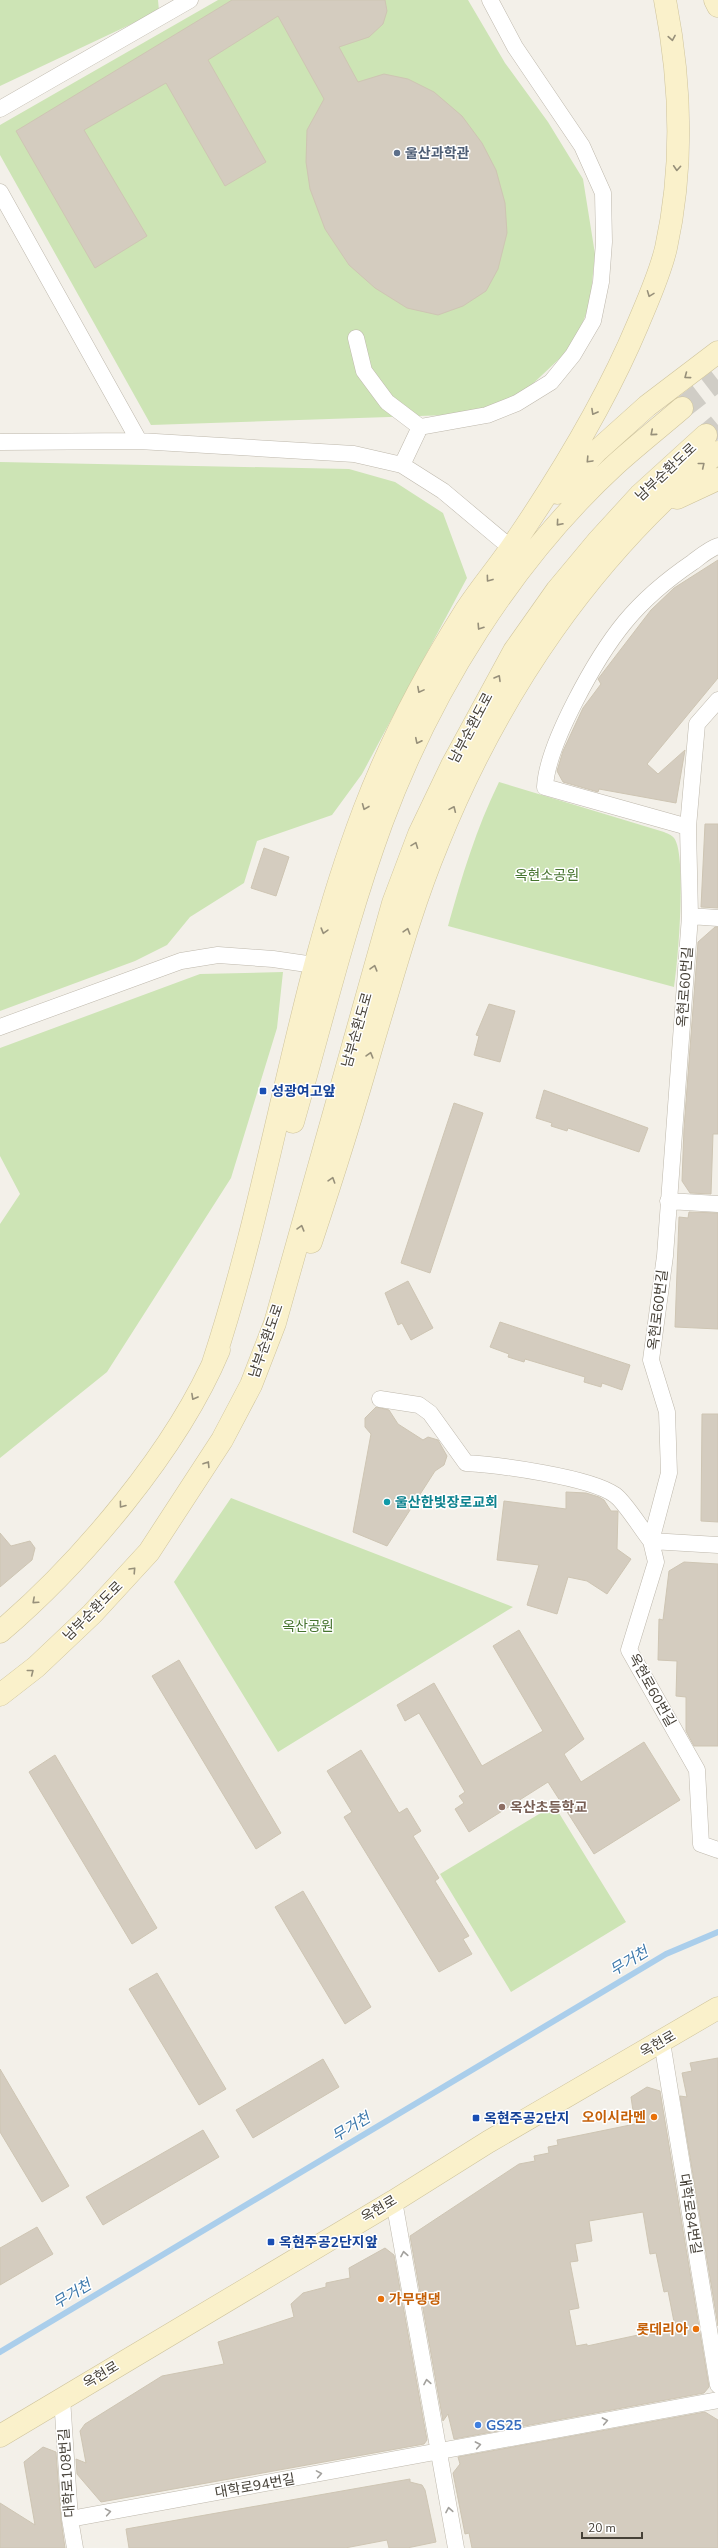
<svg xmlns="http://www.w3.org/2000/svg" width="718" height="2548" font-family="'Nunito Sans','Noto Sans KR',sans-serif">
  <rect width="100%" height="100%" fill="#f3f0e9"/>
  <!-- green -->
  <path fill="#cde4b5" d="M0,0H158L159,11L0,86Z
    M218,0H468L505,63L548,122L583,179L595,254L590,303L575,344L523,393L482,411L449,415L151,425L0,155V125Z
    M0,462L349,469L395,482L443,513L467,578L362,774L332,815L257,841L244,883L190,917L167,945L135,961L0,1011Z
    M499,782L664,832C666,833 672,835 674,838C687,854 678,963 674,987L448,926C462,876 476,829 499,782Z
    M283,972L277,1028L231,1178L107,1372L0,1458V1224L20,1194L0,1156V1048L200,974Z
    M231,1498L513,1607L278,1752L174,1582Z
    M554,1805L626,1922L511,1992L440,1874Z"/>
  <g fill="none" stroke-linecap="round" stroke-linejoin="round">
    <!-- stream -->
    <path stroke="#aaceeb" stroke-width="6" d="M0,2352L666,1954L718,1932"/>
  </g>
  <!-- building -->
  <path fill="#d4ccbf" stroke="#cec5b3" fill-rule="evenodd" d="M232,0H385L387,11L383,24L369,37L339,47L358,82L384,74L408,79L434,92L462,116L482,143L496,170L505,203L507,233L498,269L486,291L463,306L438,315L407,308L375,288L349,265L325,229L310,189L306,162L307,130L324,99L278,16L208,60L266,162L225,186L166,83L84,130L147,236L95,268L16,131Z
    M718,560V678L647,764L658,774L685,750L676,803L599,789L598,792L563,782L557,771L563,751L583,708L601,684L598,679L651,610L674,588Z
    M705,824H718V908L701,907Z
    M264,848L289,857L276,896L251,888Z
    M715,927H718V1134H713L711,1194L690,1193L682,1181L684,1128L698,942Z
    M489,1004L515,1011L500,1062L474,1055L479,1036L476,1035Z
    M544,1090L648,1128L639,1152L568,1128L567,1131L551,1126L552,1123L536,1118Z
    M454,1103L483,1113L430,1273L401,1263Z
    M689,1212L718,1213V1329L675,1327L679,1217L688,1218Z
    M408,1281L433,1328L411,1340L402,1323L398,1325L385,1293Z
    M500,1322L630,1365L622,1390L602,1383L601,1387L584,1382L585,1377L525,1359L524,1362L508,1357L509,1354L490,1347Z
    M376,1407L389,1410L398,1424L423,1440L428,1437L438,1440L447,1456L444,1465L435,1471L387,1546L353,1532L371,1434L365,1427V1418Z
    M702,1414H718V1522L701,1521Z
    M566,1492L586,1493L599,1497L604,1500L611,1511H618L617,1549L631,1559L607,1594L587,1581L568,1577L557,1614L527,1605L539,1565L497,1560L504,1501L566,1509Z
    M0,1533L11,1546L30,1541L35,1548L32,1560L0,1587Z
    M684,1562L718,1564V1746H694L686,1731V1697L676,1696L677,1661L658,1660L659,1619L663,1620L669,1571Z
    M519,1630L584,1739L564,1754L581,1782L644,1742L680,1800L594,1854L548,1782L469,1832L455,1809L464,1803L459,1796L465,1792L419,1713L405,1721L397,1705L434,1683L482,1766L543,1731L493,1646Z
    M179,1660L281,1833L256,1849L152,1676Z
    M361,1750L399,1813L407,1808L421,1831L413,1836L439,1878L435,1881L469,1936L463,1939L472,1954L439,1972L344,1817L352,1812L327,1771Z
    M55,1755L157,1928L132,1944L29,1772Z
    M303,1891L371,2007L345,2024L275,1907Z
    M157,1973L226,2089L199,2105L129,1989Z
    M718,2058V2326L680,2096L687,2097L682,2073L692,2071L690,2063Z
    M323,2059L339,2087L253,2138L236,2110Z
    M0,2069L69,2186L42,2202L0,2132Z
    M647,2087L660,2091L709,2387L704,2393L454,2439L448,2414L443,2421L410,2236L519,2164L535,2161L534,2156L549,2153L548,2147L558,2145L557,2140L635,2124L631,2097ZM643,2212L650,2254L656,2253L664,2292L668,2291L675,2327L587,2346V2344L576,2346L569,2310L579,2308L570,2262L578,2261L575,2244L592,2241L589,2221Z
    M203,2130L219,2157L103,2225L86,2197Z
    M37,2227L53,2254L0,2285V2248Z
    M385,2248L394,2255L427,2440L424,2444L101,2502L77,2474L76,2459L86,2463L80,2431L85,2424L162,2376L224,2364L218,2342L294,2317L291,2304L303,2293L326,2287V2283L350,2278L349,2268Z
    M705,2412L718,2420V2548H472L469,2533L465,2534L453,2473L460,2464L458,2457Z
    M43,2447L56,2452L61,2520L65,2548H0V2503L35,2525L24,2462Z
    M410,2479V2482L422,2485L425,2490L436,2542L407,2548H389L387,2540L345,2548H129L126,2529Z"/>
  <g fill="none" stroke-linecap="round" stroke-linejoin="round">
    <!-- secondary-tunnel -->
    <path stroke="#d0cdc6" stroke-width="22" stroke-dasharray="22 11" stroke-linecap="butt" d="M682,408L718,380
      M706,435L718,425"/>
    <defs>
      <path id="minor" d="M0,109L190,0
        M0,192L139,441
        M356,338L364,371L387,402L420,427L487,415L517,403L551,382L573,355L593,321L601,282L604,242L603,193L582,146L515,47L490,0
        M0,442L139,441L354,454L402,465L443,491L511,548
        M402,465L420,427
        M718,700L697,724L688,827L690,916L665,1256L651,1360L667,1412L669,1473L651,1541L656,1562L629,1650L697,1770L701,1844L718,1850
        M688,827L545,787C547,744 597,656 625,622C644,599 668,579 693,562C701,556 709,549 718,546
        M690,916L718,918
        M0,1027L181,961L218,955L273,959L314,965
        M668,1201L718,1204
        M380,1399L419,1405L430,1413L466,1463C499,1465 590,1477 615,1495C625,1502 642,1530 651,1541
        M651,1541L718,1545
        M662,2042L718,2385
        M394,2201L456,2548
        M62,2398L70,2519L75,2548
        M70,2519L718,2400"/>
      <path id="secondary" d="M715,0L718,6
        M557,493L598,450L647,406L718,352
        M677,498L718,479
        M293,1122C322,1021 346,920 382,822C431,690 512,560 615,465C637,445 660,427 682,408
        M311,1242C333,1176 354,1109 373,1042C393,976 411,908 438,843C499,692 591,556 718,452
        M213,1363C273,1181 296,989 364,810C390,742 425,675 464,613C478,591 496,570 511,548C559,478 605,403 638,324C648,300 660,274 666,248C684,166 681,82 665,0
        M0,1632C82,1562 177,1450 219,1350
        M0,1695L36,1667L92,1614L149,1552L222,1440L251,1385L275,1323L393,903L419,834L452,765L514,651L557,590L597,542L640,495L706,435
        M0,2436L394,2201L488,2142L718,2008"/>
    </defs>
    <!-- minor casing -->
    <use href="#minor" stroke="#beb8ac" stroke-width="17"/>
    <!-- secondary casing -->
    <use href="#secondary" stroke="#cfc49c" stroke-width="23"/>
    <!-- minor -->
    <use href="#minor" stroke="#fff" stroke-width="16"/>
    <!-- secondary -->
    <use href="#secondary" stroke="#faf1cb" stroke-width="22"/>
  </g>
  <!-- one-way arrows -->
  <defs><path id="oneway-chevron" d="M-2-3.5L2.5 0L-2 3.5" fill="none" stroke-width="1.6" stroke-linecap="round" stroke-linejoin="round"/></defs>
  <g stroke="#97907a">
    <use href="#oneway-chevron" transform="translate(672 38) rotate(80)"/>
    <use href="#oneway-chevron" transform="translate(677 168) rotate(94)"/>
    <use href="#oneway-chevron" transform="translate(650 294) rotate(111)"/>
    <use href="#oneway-chevron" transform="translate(687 376) rotate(143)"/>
    <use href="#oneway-chevron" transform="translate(594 412) rotate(119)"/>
    <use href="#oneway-chevron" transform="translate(653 433) rotate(140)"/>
    <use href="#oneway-chevron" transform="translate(589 460) rotate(133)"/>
    <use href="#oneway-chevron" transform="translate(702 465) rotate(-39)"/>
    <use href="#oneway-chevron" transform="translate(559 523) rotate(131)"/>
    <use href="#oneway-chevron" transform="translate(489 579) rotate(126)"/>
    <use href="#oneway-chevron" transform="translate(480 627) rotate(123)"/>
    <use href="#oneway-chevron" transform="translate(498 678) rotate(-60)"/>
    <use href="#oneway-chevron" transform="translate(420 690) rotate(118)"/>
    <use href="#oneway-chevron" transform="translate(418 741) rotate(116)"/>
    <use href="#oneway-chevron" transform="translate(365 807) rotate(112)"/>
    <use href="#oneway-chevron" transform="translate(453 809) rotate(-66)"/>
    <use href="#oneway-chevron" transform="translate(415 845) rotate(-69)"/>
    <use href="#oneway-chevron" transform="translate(324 931) rotate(106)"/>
    <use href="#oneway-chevron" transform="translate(407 931) rotate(-73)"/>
    <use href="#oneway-chevron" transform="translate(374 968) rotate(-74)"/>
    <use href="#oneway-chevron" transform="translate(370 1055) rotate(-74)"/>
    <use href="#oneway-chevron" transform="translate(332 1180) rotate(-72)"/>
    <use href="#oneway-chevron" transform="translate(301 1228) rotate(-74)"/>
    <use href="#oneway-chevron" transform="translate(194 1397) rotate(119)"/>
    <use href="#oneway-chevron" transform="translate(207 1464) rotate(-58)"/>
    <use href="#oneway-chevron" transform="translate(122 1505) rotate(127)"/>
    <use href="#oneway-chevron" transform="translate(133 1570) rotate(-47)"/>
    <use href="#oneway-chevron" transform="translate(35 1601) rotate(138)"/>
    <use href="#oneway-chevron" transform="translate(31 1672) rotate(-38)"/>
  </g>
  <g stroke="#a2a09c">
    <use href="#oneway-chevron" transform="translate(404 2254) rotate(-100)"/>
    <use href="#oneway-chevron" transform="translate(427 2382) rotate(-100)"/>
    <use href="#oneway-chevron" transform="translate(605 2421) rotate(-11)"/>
    <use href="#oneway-chevron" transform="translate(478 2445) rotate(-11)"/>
    <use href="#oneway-chevron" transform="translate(319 2474) rotate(-10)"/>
    <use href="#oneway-chevron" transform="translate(449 2510) rotate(-100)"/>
    <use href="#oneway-chevron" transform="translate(108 2512) rotate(-10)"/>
  </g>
  <!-- markers -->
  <circle fill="#5c6f8a" stroke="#fff" stroke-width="1.5" cx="397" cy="153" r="4"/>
  <g fill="#1a4fb4" stroke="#fff" stroke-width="1.5">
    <rect x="259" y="1087" width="8" height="8" rx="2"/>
    <rect x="472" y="2114" width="8" height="8" rx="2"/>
    <rect x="267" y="2238" width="8" height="8" rx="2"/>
  </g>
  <circle fill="#0f9aa8" stroke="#fff" stroke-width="1.5" cx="387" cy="1502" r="4"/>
  <circle fill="#8d6e63" stroke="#fff" stroke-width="1.5" cx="502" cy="1807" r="4"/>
  <g fill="#e8710a" stroke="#fff" stroke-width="1.5">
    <circle cx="654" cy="2117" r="4"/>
    <circle cx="381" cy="2299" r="4"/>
    <circle cx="696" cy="2329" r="4"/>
  </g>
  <circle fill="#3f7fe0" stroke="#fff" stroke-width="1.5" cx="478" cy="2425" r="4"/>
  <g text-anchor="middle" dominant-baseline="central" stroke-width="3" stroke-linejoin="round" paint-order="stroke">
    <!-- service labels -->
    <g font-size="14" font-weight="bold" fill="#4e5e75" stroke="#fff" text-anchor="start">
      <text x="405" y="153">울산과학관</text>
    </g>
    <!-- street labels -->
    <g font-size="14" fill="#464138" stroke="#fff">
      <text transform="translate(666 472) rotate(-43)">남부순환도로</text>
      <text transform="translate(471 728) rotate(-62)">남부순환도로</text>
      <text transform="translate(685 987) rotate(-86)">옥현로60번길</text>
      <text transform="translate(357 1030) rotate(-74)">남부순환도로</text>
      <text transform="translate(658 1310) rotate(-83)">옥현로60번길</text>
      <text transform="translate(266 1341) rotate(-71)">남부순환도로</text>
      <text transform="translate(93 1611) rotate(-45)">남부순환도로</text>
      <text transform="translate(652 1690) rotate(61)">옥현로60번길</text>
      <text transform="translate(658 2044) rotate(-30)">옥현로</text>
      <text transform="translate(379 2209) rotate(-31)">옥현로</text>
      <text transform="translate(690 2214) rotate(81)">대학로84번길</text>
      <text transform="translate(101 2375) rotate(-31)">옥현로</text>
      <text transform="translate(67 2473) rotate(-94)">대학로108번길</text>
      <text transform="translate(255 2486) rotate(-10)">대학로94번길</text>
    </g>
    <!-- park labels -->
    <g font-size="14" fill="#46742f" stroke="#fff">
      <text x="547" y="875">옥현소공원</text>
      <text x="308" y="1626">옥산공원</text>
    </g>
    <!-- transit labels -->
    <g font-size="14" font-weight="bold" fill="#164399" stroke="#fff" text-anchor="start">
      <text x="271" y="1091">성광여고앞</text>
      <text x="484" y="2118">옥현주공2단지</text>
      <text x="279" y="2242">옥현주공2단지앞</text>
    </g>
    <!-- culture labels -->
    <g font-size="14" font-weight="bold" fill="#0d838f" stroke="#fff" text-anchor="start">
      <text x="395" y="1502">울산한빛장로교회</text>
    </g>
    <!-- education labels -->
    <g font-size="14" font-weight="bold" fill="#785e54" stroke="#fff" text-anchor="start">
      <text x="510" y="1807">옥산초등학교</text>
    </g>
    <!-- food labels -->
    <g font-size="14" font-weight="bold" fill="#c56008" stroke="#fff" text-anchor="end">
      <text x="646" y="2117">오이시라멘</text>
      <text x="389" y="2299" text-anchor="start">가무댕댕</text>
      <text x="688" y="2329">롯데리아</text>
    </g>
    <!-- shop labels -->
    <g font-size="14" font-weight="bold" fill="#366cbe" stroke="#fff" text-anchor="start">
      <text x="486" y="2425">GS25</text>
    </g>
    <!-- water labels -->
    <g font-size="15" font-style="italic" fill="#3976aa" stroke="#fff">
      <text transform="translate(629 1961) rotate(-31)">무거천</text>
      <text transform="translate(351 2127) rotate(-31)">무거천</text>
      <text transform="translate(72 2294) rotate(-31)">무거천</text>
    </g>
  </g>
  <!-- scale -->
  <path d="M582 2532v6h60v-6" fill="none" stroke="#464138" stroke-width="2"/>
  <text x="588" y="2532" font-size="12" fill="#464138" stroke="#ffffff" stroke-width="3" paint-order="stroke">20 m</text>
</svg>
